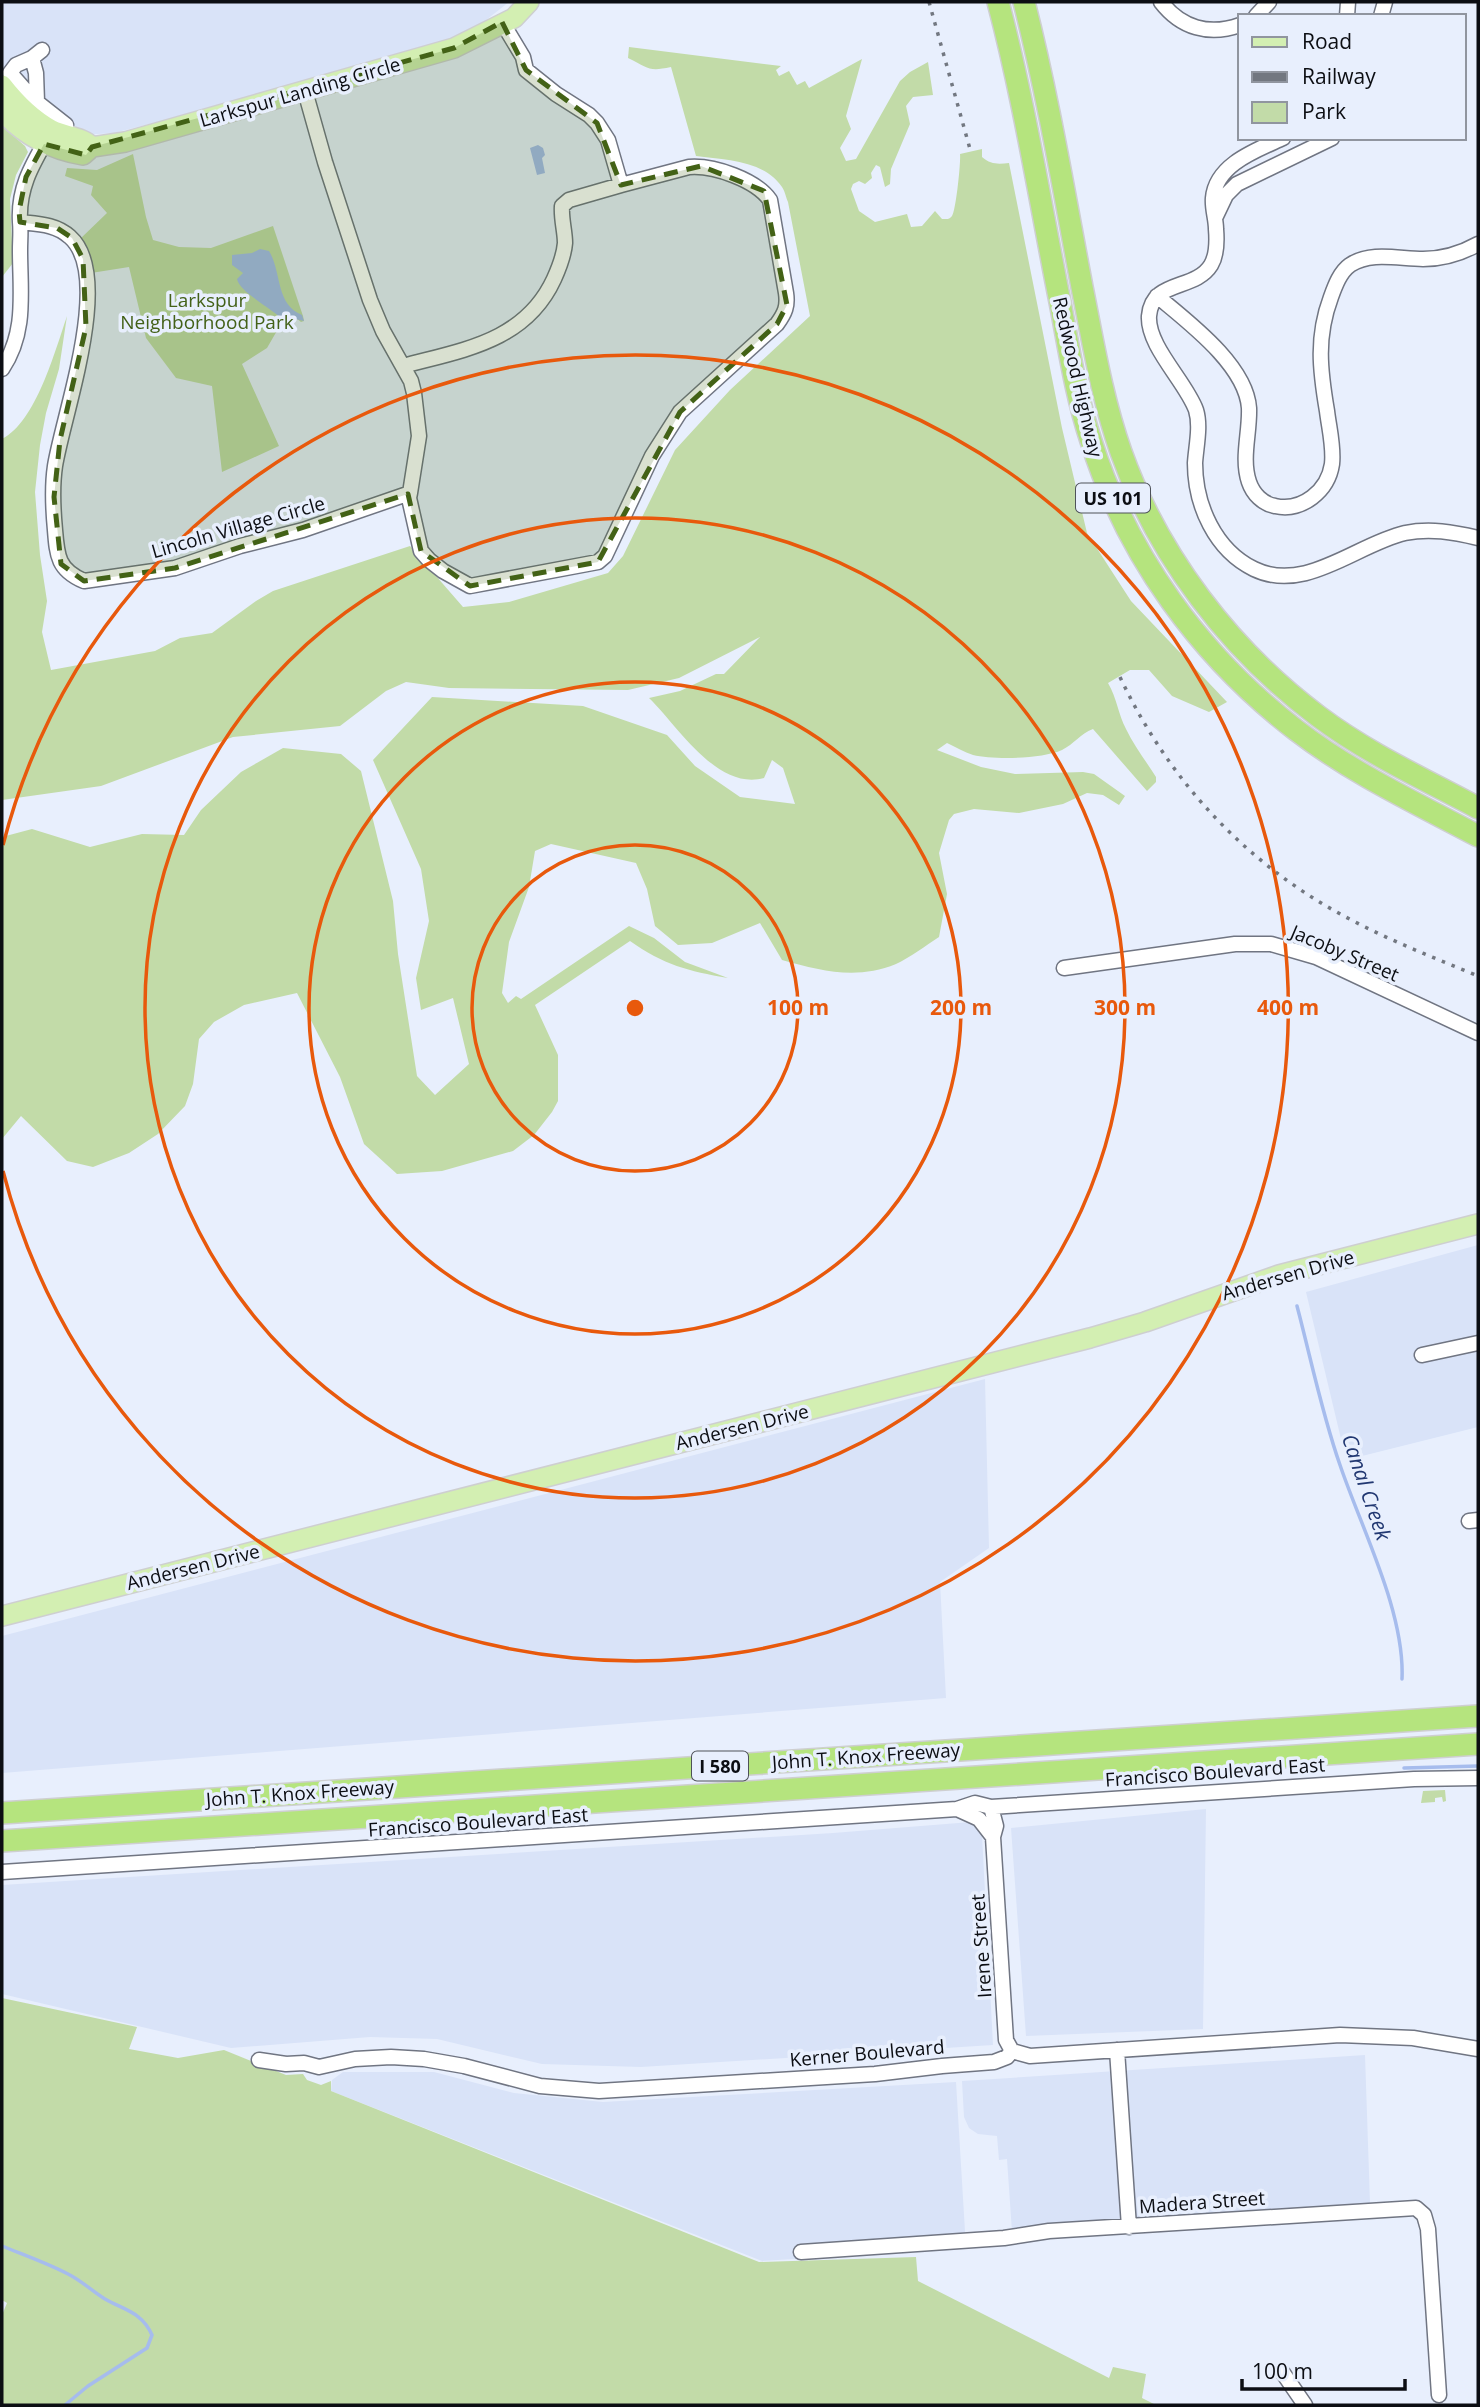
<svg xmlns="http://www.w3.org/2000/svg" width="1480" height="2407" font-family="'Open Sans',sans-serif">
  <rect width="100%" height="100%" fill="#e8effd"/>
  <!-- built -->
  <path fill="#d9e3f8" d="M2,2H509L481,24L450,39L184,115L114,133L82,135L10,85L2,71Z
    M1478,1245V1427L1346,1460L1306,1292Z
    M985,1379L989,1548L940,1582L946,1698L2,1773V1636Z
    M1206,1809L1203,2029L1026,2036L1011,1828Z
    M971,1822L982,1835L993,2045L641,2067L542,2064L437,2039L370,2037L231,2048L2,1994V1885L833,1833Z
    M1365,2055L1370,2203L1012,2232L1007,2159L999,2160L997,2136L978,2134L969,2128L964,2117L962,2081Z
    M343,2072H434L514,2093L603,2102L956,2082L966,2248L762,2261L331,2091L332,2080Z"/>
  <!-- green -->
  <path fill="#c2dba8" d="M629,47L781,66L776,70L779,76L789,71L797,85L805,81L809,88L862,59L846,116L851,129L840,148L846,161L856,159L900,81L910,72L928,62L933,95L913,97L906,106L910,124L891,169L890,184L885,187L880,167L876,165L871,173L872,178L865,184L859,181L853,184L851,189L859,211L875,222L907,214L911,227L922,226L935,211L942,219C947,219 949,220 952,216C956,211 961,161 960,154L982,149V157C991,165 999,164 1009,163L1062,428L1087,533L1131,601L1227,702L1209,712L1172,696L1149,670H1130L1108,683C1117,698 1118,714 1126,729C1134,746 1146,761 1156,777V782L1147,791L1093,729C1080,734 1074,744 1062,750C1042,759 994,760 973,755C964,752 956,747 947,743L937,750L981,767L1015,774L1083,772L1094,774L1125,796L1119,805L1103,795L1087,793L1063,804L1019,813L974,809L954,814L949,820L939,853L947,894L939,937C925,946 911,957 896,964C857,980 821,971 782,960L760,923L712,943L678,945L655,926L647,889L636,863L551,844L535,851L529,887L509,942L502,993L508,1003L516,996L521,999L629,926L654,938L685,962L728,978C688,971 664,965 630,941L535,1005L558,1055V1101L552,1112L534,1135L513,1151L442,1171L397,1174L364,1144L340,1077L297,993L244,1005L214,1022L199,1039L193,1084L185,1106L158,1134L129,1153L93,1167L67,1161L21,1116L2,1139V837L32,829L90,847L142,834L184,835L201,810L241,772L283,748L341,754L361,771L393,901L398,954L417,1076L435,1095L469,1064L453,998L421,1010L416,978L429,921L421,869L373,760L432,697L583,706L667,735L695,766L740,797L795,804L783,768L772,760L764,778C717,791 678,726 649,698L680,691L716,674H724L760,637L679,678L628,690L449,688L406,682L386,691L340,726L233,737L101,786L2,800V439C36,422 55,351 67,316L59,369L46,413L40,445L35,492L40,555L47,601L42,632L51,670L155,651L180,638L212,633L256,601L273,591L410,546L463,607L509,602L608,573L623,556L675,450L730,390L810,316L788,202C786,198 785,191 782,187C764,160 725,160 696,156L671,67C648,72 649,68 628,58Z
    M2,126L25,146L28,152L16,175L10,199L13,263L2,277Z
    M133,154L146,217L153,240L179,247L211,248L273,226L303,316L304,321L301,322L296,318L289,319L288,323L278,329L267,348L242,364L279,446L222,472L212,386L176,378L146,338L129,267L91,273L89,256L80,239L107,213L91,195L93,186L65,176L67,168L97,170Z
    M1445,1790L1446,1801L1443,1802L1442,1797L1435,1798V1802L1421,1803L1423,1791Z
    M2,1998L137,2027L129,2049L178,2058L224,2050L286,2075L303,2074L307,2080L321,2085L331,2081V2091L759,2262L916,2257L918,2281L1109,2378L1113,2367L1146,2374L1142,2398L1156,2405H2V2315L7,2303L2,2300Z"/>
  <!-- water -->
  <path fill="#a6bced" d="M538,145L543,148L545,155L542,158L545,173L537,175L530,148Z
    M260,249L269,251C282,272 275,304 302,315L304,321L291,318L286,323C274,309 240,293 237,279L243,273L232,265V255L252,253Z"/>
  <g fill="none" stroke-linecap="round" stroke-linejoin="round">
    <!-- stream -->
    <path stroke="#a6bced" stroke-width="3.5" d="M1297,1306C1311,1359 1322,1414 1340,1465C1362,1530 1405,1612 1402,1679
      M1404,1768L1478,1766
      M2,2246C24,2255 47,2263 68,2274C82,2281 92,2291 105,2299C124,2310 142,2312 152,2335L147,2348L88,2386L65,2405"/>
    <defs>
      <path id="minor" d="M1161,2C1181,28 1209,36 1240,25
        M1256,16L1269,2
        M1347,16L1348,2
        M1381,16L1385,2
        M32,58L16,65L10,73L33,99L66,125L64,129
        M37,102L36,73L32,58L42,50
        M48,137C32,165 18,188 20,222C38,224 56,224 70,237C114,276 63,415 55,466C52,486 53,509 55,530C57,556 58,570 84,581L175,568L240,546L303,530L410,493L419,436L414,393L411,381L383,331L370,300L325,162L305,91
        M1283,138C1257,150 1216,164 1213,198C1212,208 1216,219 1216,229C1217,241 1217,255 1211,265C1195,291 1152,279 1149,316C1147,346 1186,382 1196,410C1201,426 1196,447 1195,463C1195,505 1215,550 1254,569C1305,594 1357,544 1405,533C1430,528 1453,532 1478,538
        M1216,216L1226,195L1237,184L1332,138
        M1157,296C1188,322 1246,365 1249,408C1250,433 1241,458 1249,482C1253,494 1263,504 1275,506C1302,512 1328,491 1332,464C1334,447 1329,428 1327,411C1320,370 1316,337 1331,297C1335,286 1340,272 1350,265C1371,251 1399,259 1423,259C1443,259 1460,254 1478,244
        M403,366C462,350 525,342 554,279C559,268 564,255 565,243C565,231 561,219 562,206L569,200L621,185L608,140L597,123L589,115L556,94L526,70L523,57L502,22
        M2,369C27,332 20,292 20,250C20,240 21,232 20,222
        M410,493L409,498L421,551L429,560L443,571L470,586L598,562L605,556L652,456L680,412L777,324C785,313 788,306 786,293L770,200C756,180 714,165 689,167L621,185
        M1064,968L1235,944H1271L1316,957L1478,1033
        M1422,1355L1478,1343
        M1469,1521L1478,1520
        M991,1807L996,1826L993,1837L1006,2040L1012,2051
        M957,1809L979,1819L993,1837
        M2,1872L957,1809L975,1803L991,1807L1414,1779L1478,1778
        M1117,2050L1129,2227
        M1012,2051L1030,2056L1340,2035L1413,2038L1478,2049
        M259,2060L286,2064L304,2063L319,2067L355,2059L391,2057L424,2059L464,2066L540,2086L599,2091L875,2074L942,2066L994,2062L1007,2057L1012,2051
        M801,2252L1004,2238L1049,2231L1416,2208L1424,2215L1428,2229L1439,2395
        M1283,2373L1305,2405"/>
      <path id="major" d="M2,85C16,103 32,119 52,130C64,136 84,137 92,147
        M2,111C23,135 52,150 83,155L92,147L125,142L454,48L514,18L529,2
        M2,1616L1090,1338L1145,1322L1279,1275L1478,1224"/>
      <path id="highway" d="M998,2C1024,100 1040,202 1060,302C1069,349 1076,396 1091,441C1127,556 1201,657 1296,730C1352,773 1416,803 1478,836
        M1024,2C1048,96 1064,192 1082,287C1093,342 1102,398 1121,452C1158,556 1230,650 1318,716C1367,753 1424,779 1478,808
        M2,1813L1478,1716
        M2,1841L1478,1744"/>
    </defs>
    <!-- minor casing -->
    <use href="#minor" stroke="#707582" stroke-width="17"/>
    <!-- major casing -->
    <use href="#major" stroke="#cecfd0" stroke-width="22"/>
    <!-- highway casing -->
    <use href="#highway" stroke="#cecfd0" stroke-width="24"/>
    <!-- minor -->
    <use href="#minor" stroke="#fff" stroke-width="14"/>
    <!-- major -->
    <use href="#major" stroke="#d3efb2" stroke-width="19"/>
    <!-- highway -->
    <use href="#highway" stroke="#b5e47e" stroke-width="21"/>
    <!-- rail -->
    <path stroke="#727780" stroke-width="3.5" stroke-dasharray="3.5 7" stroke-linecap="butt" d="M929,2L970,149
      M1120,677C1168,779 1243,861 1342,915C1386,939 1432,957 1478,976"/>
  </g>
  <!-- marked area -->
  <path fill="#436216" fill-opacity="0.2" stroke="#436216" stroke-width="5" stroke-dasharray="14 9" stroke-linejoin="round" d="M502,22L526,70L597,123L621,185L701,166L764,191L787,305L777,324L680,412L598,562L470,586L421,551L408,494L175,568L84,581L61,564L54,497L60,440L86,327L83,259L72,238L57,228L20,222L19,211L26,177L44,144L86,155L92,147L454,48Z"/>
  <!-- distance rings -->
  <g fill="none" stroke="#e8590c" stroke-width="3.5">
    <circle cx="635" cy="1008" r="163"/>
    <circle cx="635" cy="1008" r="326"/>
    <circle cx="635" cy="1008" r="490"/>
    <path d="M3 845A653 653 0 1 1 3 1171"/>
  </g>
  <g text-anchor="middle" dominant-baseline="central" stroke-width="7" stroke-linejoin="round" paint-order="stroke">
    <!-- shield labels -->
    <g fill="#e8effd" stroke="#4e5259" stroke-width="2">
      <rect x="1076" y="483.5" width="74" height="29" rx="5"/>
      <rect x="692" y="1751.5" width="56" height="29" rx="5"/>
    </g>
    <g font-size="18" font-weight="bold" fill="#0c0e13">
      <text x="1113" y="498">US 101</text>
      <text x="720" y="1766">I 580</text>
    </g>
    <!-- street labels -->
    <g font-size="19" fill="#0c0e13" stroke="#e8effd">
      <text transform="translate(300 92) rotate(-16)">Larkspur Landing Circle</text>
      <text transform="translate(1078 377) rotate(77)">Redwood Highway</text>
      <text transform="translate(238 527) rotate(-16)">Lincoln Village Circle</text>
      <text transform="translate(1345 953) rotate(23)">Jacoby Street</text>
      <text transform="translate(1288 1275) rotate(-16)">Andersen Drive</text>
      <text transform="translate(742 1427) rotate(-14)">Andersen Drive</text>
      <text transform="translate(193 1567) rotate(-14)">Andersen Drive</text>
      <text transform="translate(866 1756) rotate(-4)">John T. Knox Freeway</text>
      <text transform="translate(1215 1772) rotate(-4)">Francisco Boulevard East</text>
      <text transform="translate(300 1793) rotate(-4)">John T. Knox Freeway</text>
      <text transform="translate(478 1822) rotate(-4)">Francisco Boulevard East</text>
      <text transform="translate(981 1946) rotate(-94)">Irene Street</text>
      <text transform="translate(867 2053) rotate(-5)">Kerner Boulevard</text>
      <text transform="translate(1202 2202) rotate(-4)">Madera Street</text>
    </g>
    <!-- park labels -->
    <g font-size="19" fill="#436118" stroke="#e8effd">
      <text x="207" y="300">Larkspur<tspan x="207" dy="22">Neighborhood Park</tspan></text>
    </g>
    <!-- water labels -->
    <g font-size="21" font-style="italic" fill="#223872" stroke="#e8effd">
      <text transform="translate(1367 1487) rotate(71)">Canal Creek</text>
    </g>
  </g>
  <circle cx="635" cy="1008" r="10" fill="#e8590c" stroke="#e8effd" stroke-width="3.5"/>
  <g font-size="21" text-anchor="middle" font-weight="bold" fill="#e8590c" stroke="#e8effd" stroke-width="7" stroke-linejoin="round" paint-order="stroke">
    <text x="798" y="1015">100 m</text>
    <text x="961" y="1015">200 m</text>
    <text x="1125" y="1015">300 m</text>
    <text x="1288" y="1015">400 m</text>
  </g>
  <!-- border -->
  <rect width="1480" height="2407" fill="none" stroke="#0c0e13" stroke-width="7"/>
  <!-- legend -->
  <rect x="1238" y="14" width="228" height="126" fill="#e8effd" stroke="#90959f" stroke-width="2"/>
  <rect x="1252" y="37" width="35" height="10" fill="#d3efb2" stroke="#90959f" stroke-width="2"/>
  <text x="1302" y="49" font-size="21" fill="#0c0e13">Road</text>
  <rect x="1252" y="72" width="35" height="10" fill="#727780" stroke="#90959f" stroke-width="2"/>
  <text x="1302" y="84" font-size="21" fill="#0c0e13">Railway</text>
  <rect x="1252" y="102" width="35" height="21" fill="#c2dba8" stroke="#90959f" stroke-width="2"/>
  <text x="1302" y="119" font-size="21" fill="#0c0e13">Park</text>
  <!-- scale -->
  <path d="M1242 2379v10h163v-10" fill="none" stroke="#0c0e13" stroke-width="3.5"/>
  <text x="1252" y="2379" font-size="21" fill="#0c0e13" stroke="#e8effd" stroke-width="5" paint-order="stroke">100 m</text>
</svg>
